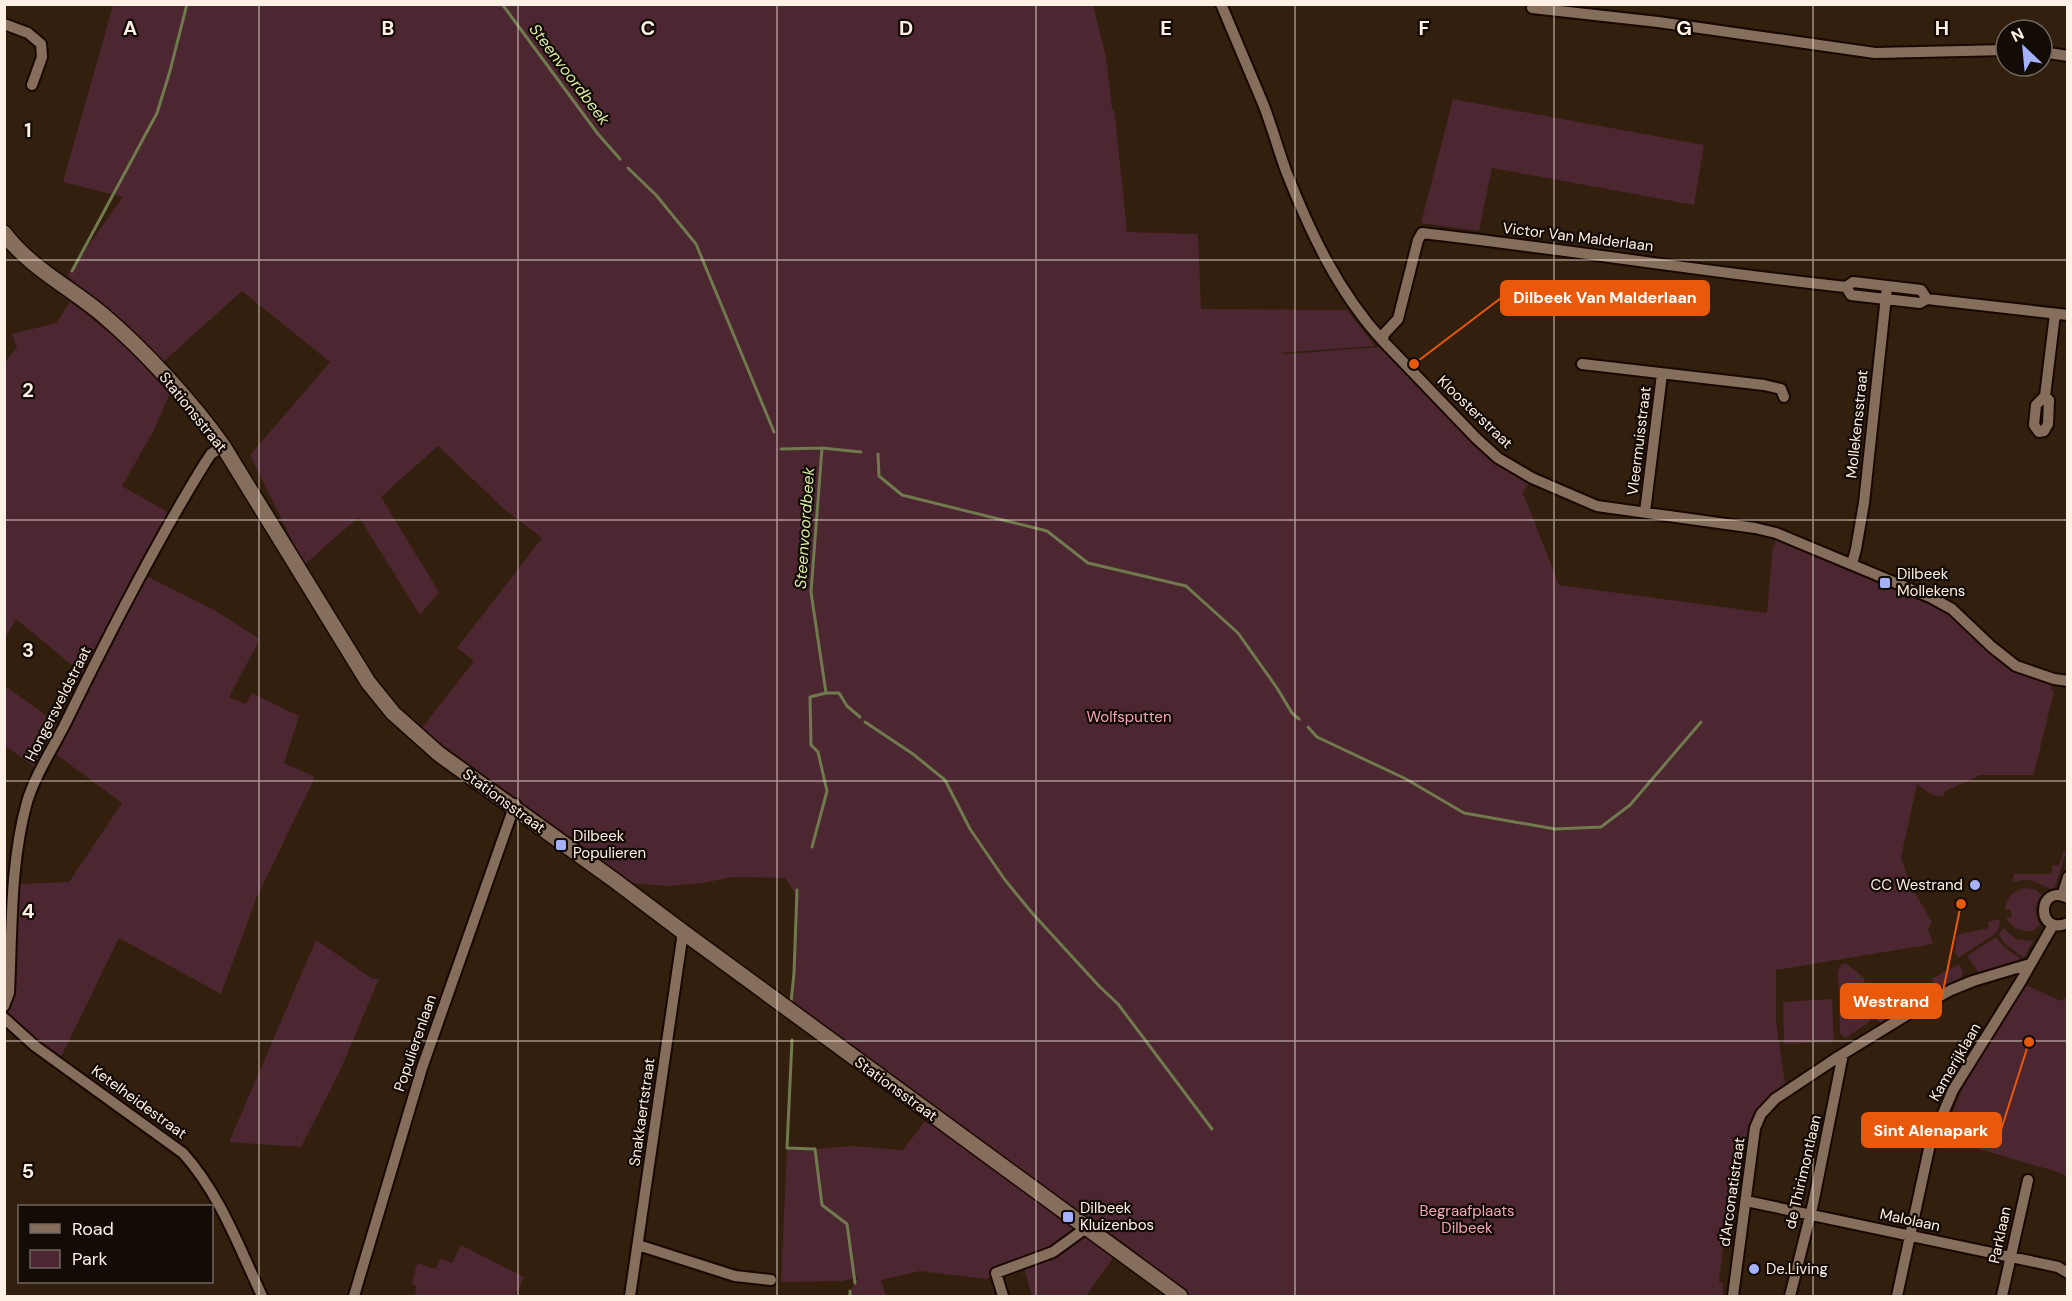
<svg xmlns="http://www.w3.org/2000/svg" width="2072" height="1301" font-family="'DM Sans',sans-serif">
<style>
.green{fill:#4c2630}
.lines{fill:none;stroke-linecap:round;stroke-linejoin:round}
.stream{stroke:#707a4e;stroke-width:3}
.street-casing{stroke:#190800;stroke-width:14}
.secondary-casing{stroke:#190800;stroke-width:18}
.street{stroke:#856e5b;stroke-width:10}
.secondary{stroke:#856e5b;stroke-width:15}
.grid{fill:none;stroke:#fef0e5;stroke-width:1.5;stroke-opacity:0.55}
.poi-dot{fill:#a6b1fc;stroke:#130b05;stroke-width:2}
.labels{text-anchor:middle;stroke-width:4.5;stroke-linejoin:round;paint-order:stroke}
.street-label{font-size:15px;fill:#fef0e5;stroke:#130b05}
.poi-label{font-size:15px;fill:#fef0e5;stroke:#130b05;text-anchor:start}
.park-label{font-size:15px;fill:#f4a6b8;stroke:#130b05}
.water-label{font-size:16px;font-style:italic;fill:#d9eba3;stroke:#130b05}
.grid-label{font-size:20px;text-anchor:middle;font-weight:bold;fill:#fef0e5;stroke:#130b05;stroke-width:4.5;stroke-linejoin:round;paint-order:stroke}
.leader{fill:none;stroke:#e8590c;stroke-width:2}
.callout-dot{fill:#e8590c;stroke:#130b05;stroke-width:2}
.callout{fill:#e8590c;stroke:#e8590c;stroke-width:2}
.callout-label{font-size:16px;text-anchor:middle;font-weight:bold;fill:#fff}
</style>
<rect width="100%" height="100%" fill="#321f0e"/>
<!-- green -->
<path class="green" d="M113,5H1093L1106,57L1112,109L1114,110L1116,125L1127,232L1198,234L1201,309L1347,310L1375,346L1278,353L1287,354L1380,347L1494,463L1529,484L1522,494L1525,498L1559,585L1767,613L1773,545L1775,546L1776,533L1932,598L2016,666L2054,679L2051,690L2054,692L2034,773L2032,775H1980L1944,792L1945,796C1933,798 1926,791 1917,784L1901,858L1912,888L1932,922L1928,929L1933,944L1776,970V1021L1785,1084C1760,1101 1755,1111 1748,1139L1735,1140L1719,1282L1723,1283L1722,1296H1190L1175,1284L1176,1283L1112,1234L1109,1237L985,1142L983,1143L792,1003L797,896L785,878L733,877L702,883L668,886L627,883L618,877L620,874L421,729L474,661L457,648L542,538L505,510L438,446L381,497L439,592L420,615L359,517L304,565L250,455L330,362L242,291L162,363L127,326L84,292L67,275L123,197L63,182Z
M1453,99L1704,145L1694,205L1492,168L1479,231L1421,223Z
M70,302C107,329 140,358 170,393L153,432L122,486L171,514L139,572L216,611L260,639L229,697L246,704L252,693L299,716L284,763L315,777L256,899L221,994L119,938L61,1057L38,1044L6,1014L12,993L17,884L69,882L122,803L54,753L90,680L16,619L5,638V362L17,347L12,334L56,323Z
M5,686L62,727L39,770L5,746Z
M2064,851L2066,852L2055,887L2051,889C2037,883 2028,876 2012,883L2014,874H2052V866L2059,865Z
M2024,888L2036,890L2042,895C2034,904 2034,915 2040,925L2032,931C2020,932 2012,928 2006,918L2012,917L2010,909L2005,910C2006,898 2012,892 2024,888Z
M2000,919L1999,928L1995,934L1958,958L1957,955H1955L1956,938L1959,934L1989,928L1988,922Z
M2003,928L2016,939L2033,941L2024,958L2005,944L1999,935Z
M1996,937L2004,947L2021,959L1978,972L1967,956Z
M316,940L373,979H379L339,1073L301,1147L229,1142Z
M1842,964H1847L1864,978L1870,1021L1845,1038L1840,1033L1838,971Z
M1959,964L1963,972L1962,977L1938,988L1931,979Z
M2026,985L2061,1001L2067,996V1177L2061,1173L1941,1138L1965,1083Z
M1903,998H1912L1913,1002L1880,1023L1876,1019L1877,1015L1880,1014L1886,1006Z
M1832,999L1834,1042L1784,1044L1783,1002Z
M925,1121L958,1142L1115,1255L1086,1296H1032L1023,1264L997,1276L985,1279L920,1271L881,1280L886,1296H850L849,1292L859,1277L843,1281L781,1282L787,1148L815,1149L852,1146L903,1150Z
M461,1245L524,1277L515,1296H414L417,1287L412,1284L417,1263L435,1269L441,1258L452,1263Z"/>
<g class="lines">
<!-- stream -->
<path class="stream" d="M502,4L598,134L620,159
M628,168L656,195L696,244L774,432
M72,271L157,113L170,71L187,4
M822,448L861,452
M781,449L822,448L811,592L826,693L810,697L811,745L818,752L827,791L812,847
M878,454L879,476L902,495L1047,531L1088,563L1186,586L1238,633L1277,688L1292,713L1299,719
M826,693H839L847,706L860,717
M865,722L913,754L945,780L970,829L1005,880L1033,914L1099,986L1118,1004L1212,1129
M1308,727L1317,737L1406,779L1464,813L1555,829L1601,827L1630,805L1701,722
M791,1002L794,973L797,890
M792,1040L787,1148L815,1149L822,1205L847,1224L855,1283
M850,1291V1296"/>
<!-- street casing -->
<g class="street-casing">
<path id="street" d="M1221,4C1235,38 1250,72 1264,106C1272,127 1278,149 1286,171C1310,232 1338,292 1383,341L1476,438L1498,458L1532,478L1597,506L1755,528L1776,533L1932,598L1952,609L1992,647L2016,666L2054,679L2068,681
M1532,8L1658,22L1875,53L2006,50
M4,24L28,33L41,44L42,57L32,85
M2042,52L2068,56
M1846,287L1851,295L1920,303L1927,299
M1383,341L1384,334L1398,319L1418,240L1422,233C1564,249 1704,272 1846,287L1853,282L1921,290L1927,299L2068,315
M1582,364L1764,385L1781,389L1784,397
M2045,396L2049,400L2048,424L2044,431L2039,432L2034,425L2036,405L2045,396L2055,314
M1645,512L1662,374
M1852,564L1856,549L1864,503L1887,287
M2062,896L2068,877
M2068,898C2037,882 2035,937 2068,923
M4,1006L9,993C12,930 10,863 27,802C36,772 56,744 69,716C111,630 155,544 205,463L211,454L223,446
M4,1018L35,1046L183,1153C220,1194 239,1247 262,1296
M1746,1201L2058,1267L2068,1273
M638,1245L735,1276L771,1280
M354,1296L422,1068L515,804
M630,1296L683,932
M1003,1296L996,1273L1053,1252L1086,1228
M1733,1296L1755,1128L1761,1114L1775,1099L1838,1057L1910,1013L1951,990L1973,981L2030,964
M1790,1296L1813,1204L1843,1054
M1897,1296L1930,1144L1953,1090L2021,981L2053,925
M2002,1296L2028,1180"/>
</g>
<!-- secondary casing -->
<g class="secondary-casing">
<path id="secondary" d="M4,233C30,268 70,287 103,315C144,350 192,402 223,446L368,682L393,713L439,754L614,880L683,932L1180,1296"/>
</g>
<!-- street -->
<use href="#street" class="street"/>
<!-- secondary -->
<use href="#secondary" class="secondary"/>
</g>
<!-- grid -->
<path class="grid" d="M259,4V1296M518,4V1296M777,4V1296M1036,4V1296M1295,4V1296M1554,4V1296M1813,4V1296M4,260H2068M4,520H2068M4,781H2068M4,1041H2068"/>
<!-- markers -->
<g class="poi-dot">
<rect x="1879" y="577" width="12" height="12" rx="3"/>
<rect x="555" y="839" width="12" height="12" rx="3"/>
<circle cx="1975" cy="885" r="6"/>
<rect x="1062" y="1211" width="12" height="12" rx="3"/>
<circle cx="1754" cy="1269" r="6"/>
</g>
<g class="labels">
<!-- street labels -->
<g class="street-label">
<text transform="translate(1578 237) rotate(7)" y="5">Victor Van Malderlaan</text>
<text transform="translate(193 412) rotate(51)" y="5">Stationsstraat</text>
<text transform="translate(1475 412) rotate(44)" y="5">Kloosterstraat</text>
<text transform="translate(1857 424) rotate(-84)" y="5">Mollekensstraat</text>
<text transform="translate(1639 441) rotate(-83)" y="5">Vleermuisstraat</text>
<text transform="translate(58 704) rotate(-63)" y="5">Hongersveldstraat</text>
<text transform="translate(504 801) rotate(36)" y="5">Stationsstraat</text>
<text transform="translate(415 1043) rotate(-71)" y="5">Populierenlaan</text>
<text transform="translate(1955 1062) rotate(-60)" y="5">Kamerijklaan</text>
<text transform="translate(896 1089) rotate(36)" y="5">Stationsstraat</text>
<text transform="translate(139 1102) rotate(36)" y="5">Ketelheidestraat</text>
<text transform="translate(642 1112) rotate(-82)" y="5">Snakkaertstraat</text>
<text transform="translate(1803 1172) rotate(-77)" y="5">de Thirimontlaan</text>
<text transform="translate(1732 1192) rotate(-82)" y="5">d'Arconatistraat</text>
<text transform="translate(1910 1220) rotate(12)" y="5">Malolaan</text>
<text transform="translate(2000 1235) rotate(-78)" y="5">Parklaan</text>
</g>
<!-- poi labels -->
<g class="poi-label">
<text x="1897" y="579">Dilbeek<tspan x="1897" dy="17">Mollekens</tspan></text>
<text x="573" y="841">Dilbeek<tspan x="573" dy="17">Populieren</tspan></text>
<text x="1963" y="890" text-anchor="end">CC Westrand</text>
<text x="1080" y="1213">Dilbeek<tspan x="1080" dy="17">Kluizenbos</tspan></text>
<text x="1766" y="1274">De.Living</text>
</g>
<!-- park labels -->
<g class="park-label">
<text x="1129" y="722">Wolfsputten</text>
<text x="1467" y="1216">Begraafplaats<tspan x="1467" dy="17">Dilbeek</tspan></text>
</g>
<!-- water labels -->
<g class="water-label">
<text transform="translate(570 74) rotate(53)" y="6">Steenvoordbeek</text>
<text transform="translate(804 528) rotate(-86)" y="6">Steenvoordbeek</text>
</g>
</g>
<g class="grid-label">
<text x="130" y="35">A</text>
<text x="388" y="35">B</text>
<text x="648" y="35">C</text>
<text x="906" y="35">D</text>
<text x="1166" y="35">E</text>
<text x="1424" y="35">F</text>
<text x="1684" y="35">G</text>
<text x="1942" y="35">H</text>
<text x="28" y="137">1</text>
<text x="28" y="397">2</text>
<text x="28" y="657">3</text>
<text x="28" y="918">4</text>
<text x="28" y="1178">5</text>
</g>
<!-- callouts -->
<path class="leader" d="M1414 364L1501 298M1961 904L1941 1001M2029 1042L2001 1130"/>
<g class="callout-dot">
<circle cx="1414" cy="364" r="6"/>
<circle cx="1961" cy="904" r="6"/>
<circle cx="2029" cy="1042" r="6"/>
</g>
<g class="callout">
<rect x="1501" y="281" width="208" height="34" rx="6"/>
<rect x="1841" y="984" width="100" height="34" rx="6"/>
<rect x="1862" y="1113" width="139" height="34" rx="6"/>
</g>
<g class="callout-label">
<text x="1605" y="303">Dilbeek Van Malderlaan</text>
<text x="1891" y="1007">Westrand</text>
<text x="1931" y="1136">Sint Alenapark</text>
</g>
<!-- border -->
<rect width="2072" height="1301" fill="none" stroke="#fef0e5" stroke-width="12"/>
<!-- legend -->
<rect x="18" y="1205" width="195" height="78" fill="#130b05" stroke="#71675f" stroke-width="1.5"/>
<rect x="30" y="1224" width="30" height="9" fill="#856e5b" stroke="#71675f" stroke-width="1.5"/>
<text x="72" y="1235" font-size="18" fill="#fef0e5">Road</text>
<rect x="30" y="1250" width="30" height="18" fill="#4c2630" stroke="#71675f" stroke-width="1.5"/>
<text x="72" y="1265" font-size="18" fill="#fef0e5">Park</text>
<!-- north arrow -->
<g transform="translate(2024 48) rotate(334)"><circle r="28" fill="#130b05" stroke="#71675f" stroke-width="1.5"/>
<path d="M0-4.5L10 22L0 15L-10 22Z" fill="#a6b1fc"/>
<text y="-9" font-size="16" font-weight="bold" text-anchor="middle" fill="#fef0e5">N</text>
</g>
</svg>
